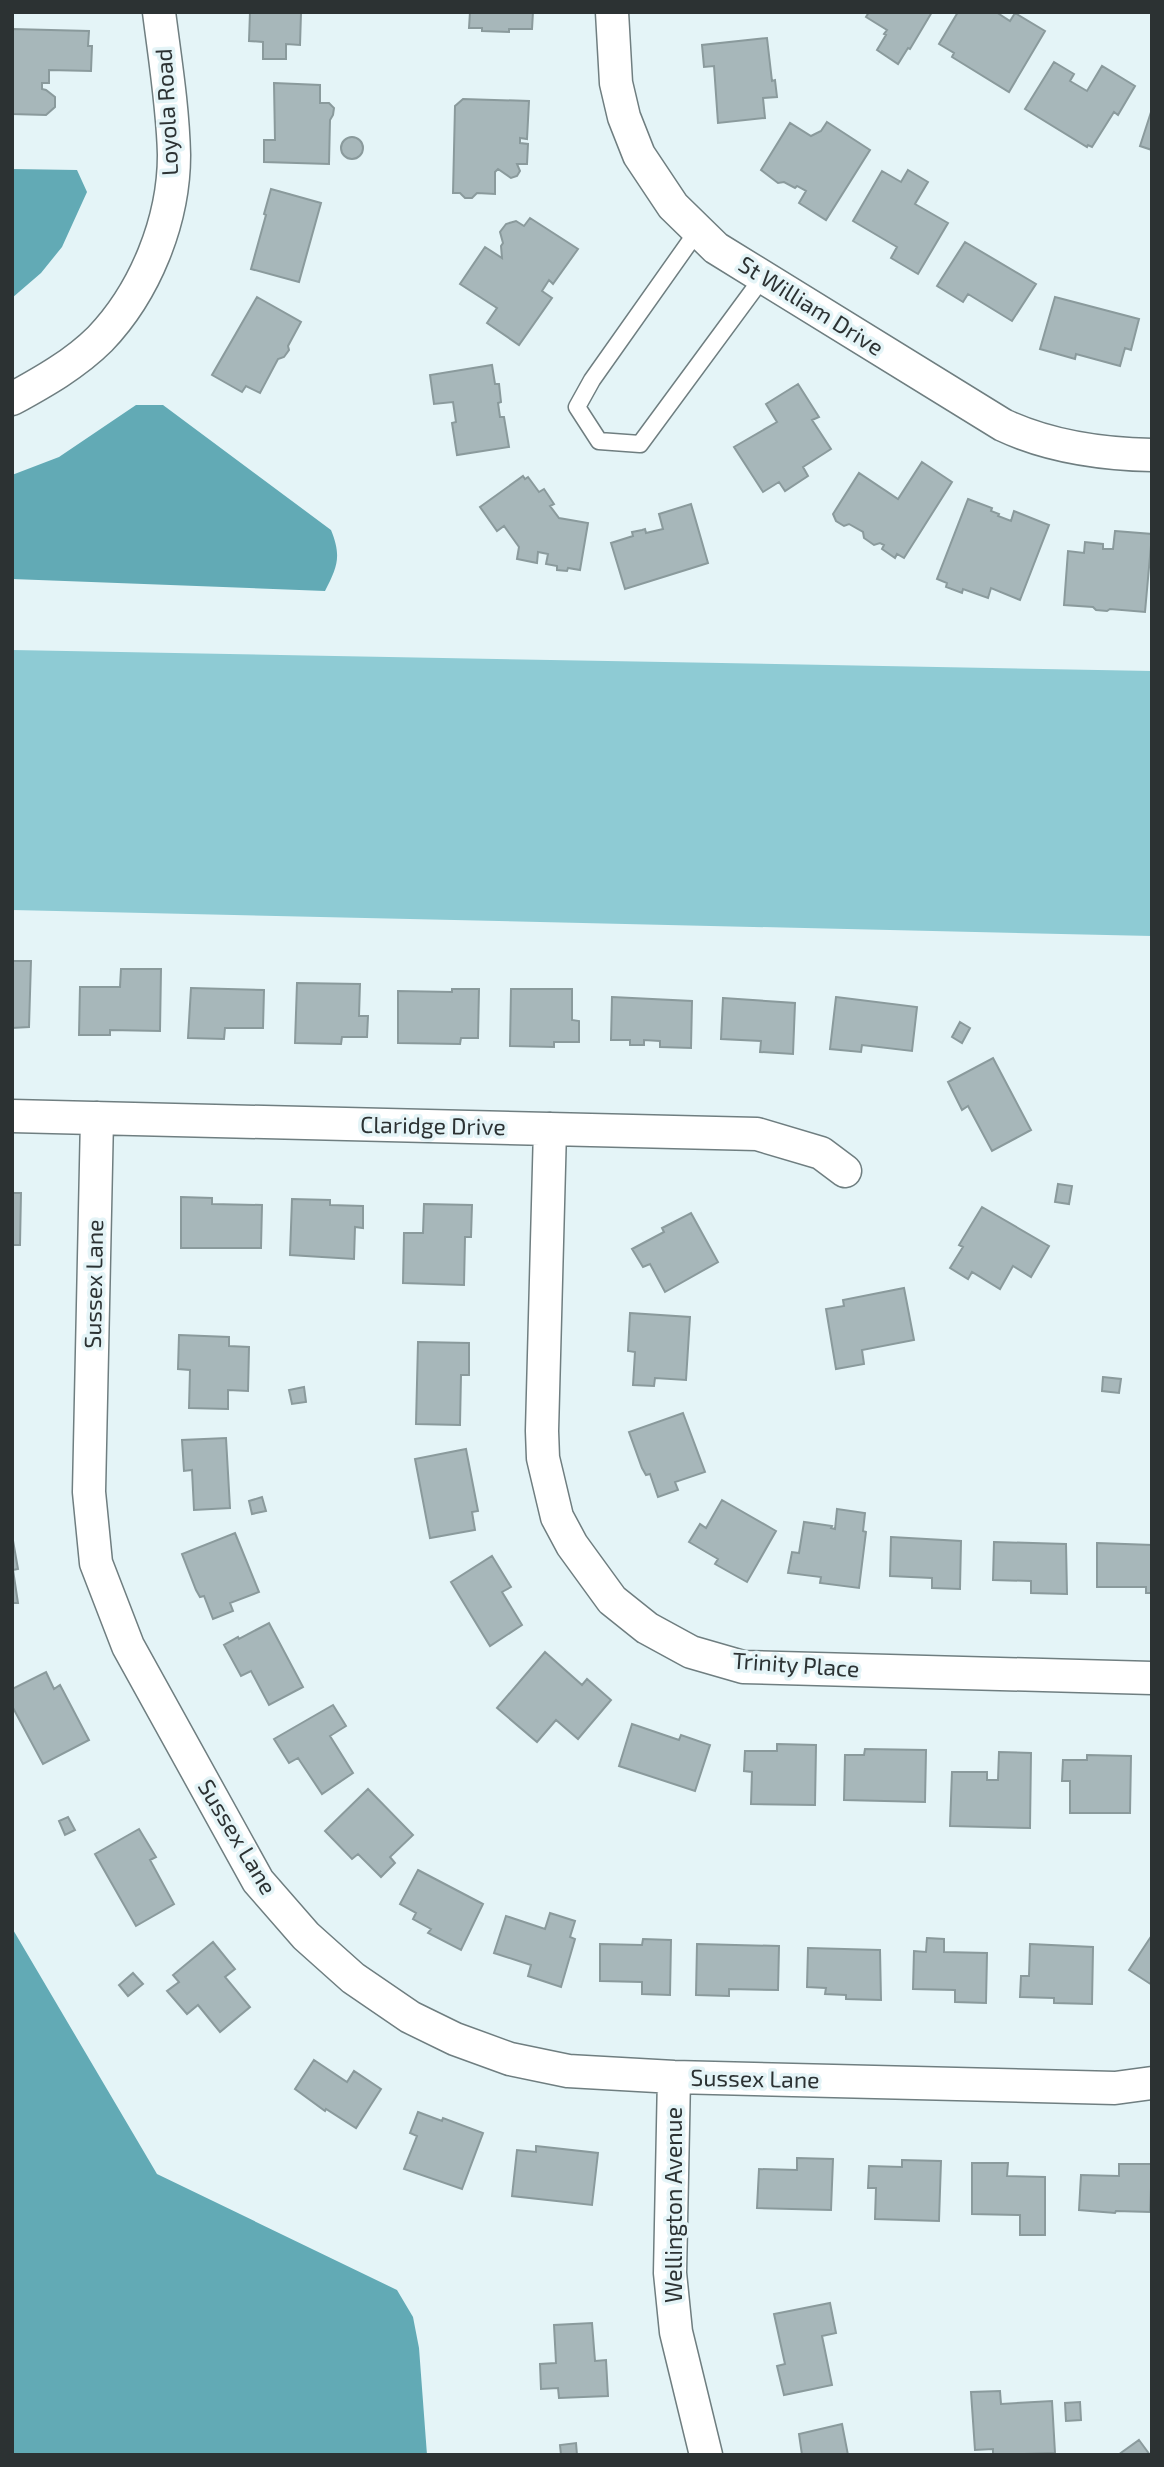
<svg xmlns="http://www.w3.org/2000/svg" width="1164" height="2467" font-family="'Exo 2',sans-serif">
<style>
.green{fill:#8ecbd4}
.water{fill:#62aab5}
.building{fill:#a7b7ba;stroke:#8a9a9c;stroke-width:2}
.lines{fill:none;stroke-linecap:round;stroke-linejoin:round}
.service-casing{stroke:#6f7e80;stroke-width:19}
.minor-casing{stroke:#6f7e80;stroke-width:35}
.service{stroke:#fff;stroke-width:16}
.minor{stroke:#fff;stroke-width:32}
.labels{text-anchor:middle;stroke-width:7;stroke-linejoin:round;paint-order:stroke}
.street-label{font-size:23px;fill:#2c3233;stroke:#e4f4f7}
</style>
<rect width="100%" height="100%" fill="#e4f4f7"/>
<!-- green -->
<path class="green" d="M12,650L1152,671V936L12,910Z"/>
<!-- water -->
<path class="water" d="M12,169L77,170L87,192L62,247L41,273L12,298Z
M136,405H163L331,530C342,557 337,567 325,591L12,579V475L59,457Z
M12,1928L157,2174L397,2290L413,2317L419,2348L427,2455H12Z"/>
<!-- building -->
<path class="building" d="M250,12H306L301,13L300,45L286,44V59H263V42L249,41Z
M470,12H533L532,29H509V32L482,31V28H469Z
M869,12H932L910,49L908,48L898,64L877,50L886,35L884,34L887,30L866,17Z
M958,12H996L1010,21L1015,13L1045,31L1009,92L952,57L954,53L939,44Z
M12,29L89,31L88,46H92L91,71L49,70V83H42V89L46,90L55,97V107L46,115L12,114Z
M767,38L772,81L775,80L777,97L763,98L765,118L718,123L714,66L704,67L702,45Z
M1054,62L1074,74L1070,81L1087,91L1102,66L1135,86L1118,115L1114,112L1092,147L1088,145L1087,147L1025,109Z
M274,83L320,85V103H329L334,108L333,115L330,120L329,164L264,162V140H275Z
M463,99L529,101L527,139L520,138V143L528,144L527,164H517L520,171L517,176L511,178L498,169L495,172V194L477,193L472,198H465L460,193H453L455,106Z
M1152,109V150L1140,146Z
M827,122L870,150L826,220L799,203L806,191L797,186L795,188L784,182L778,183L761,170L790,123L811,136L821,131Z
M341 148a11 11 0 1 1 22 0a11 11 0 1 1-22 0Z
M908,170L928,182L915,204L948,223L918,274L891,258L897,247L853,221L882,171L901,182Z
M271,189L321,203L299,282L251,269L266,215L264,214Z
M530,218L578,249L553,284L549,280L542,291L552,298L519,345L487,323L497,308L460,284L485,247L502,258L501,246L503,243L500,232L506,224L516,221L524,226Z
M965,242L1036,284L1012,321L968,294L963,302L937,286Z
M257,297L301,322L288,346L289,350L284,357L278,359L260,393L246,386L242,392L212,375Z
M1055,297L1139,319L1131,350L1125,348L1120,366L1076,354L1075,359L1040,349Z
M492,365L495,384H499L501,402L498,403L500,417H504L509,447L457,455L452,423L456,422L453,402L434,404L430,375Z
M798,384L819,417L812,420L831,449L803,467L808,476L785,491L779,482L763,492L734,447L777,422L766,404Z
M922,462L952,482L904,558L897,554L895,558L882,549L884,545L880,543L874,545L864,538L863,532L849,524L844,526L836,521L833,514L859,473L898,499Z
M523,476L525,479L528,477L539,492L544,489L554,504L550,506L559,518L588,523L580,570L568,568L567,571L557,570V566L546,564L548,554L538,552L537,563L517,559L519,547L504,526L497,531L480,507Z
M968,499L992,508L991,511L999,514L998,516L1011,521L1014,511L1049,525L1020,600L991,588L988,598L963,589L962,593L946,587L947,583L937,579Z
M691,504L708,563L625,589L611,543L633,536L632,532L642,530L645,529L646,533L663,529L659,514Z
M1115,531L1152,534L1145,612L1110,609L1107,611L1096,610L1093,607L1064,605L1068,551L1084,553L1085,542L1103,544V549H1113Z
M12,961H31L29,1027L12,1028Z
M121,969H161L160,1031L110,1030V1035H79L80,987H120Z
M297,983L360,984L359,1016H368L367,1037H342L341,1044L295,1043Z
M191,988L264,990L263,1028H225L224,1039L188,1038Z
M452,989H479L478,1038H461L460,1044L398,1043V991L452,992Z
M511,989H572V1020L579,1021V1042H554V1047L510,1046Z
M612,997L692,1001L691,1048L660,1047V1041L644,1040V1045H630V1040H611Z
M836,997L917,1007L912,1051L862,1045L861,1052L830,1049Z
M723,998L795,1003L793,1054L760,1052L761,1041L721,1039Z
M960,1022L970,1028L962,1043L952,1037Z
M993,1058L1031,1130L992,1151L968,1106L962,1110L948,1082Z
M1058,1184L1072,1186L1069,1204L1055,1202Z
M12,1193H21L20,1245H12Z
M181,1197L212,1198V1204L262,1205L261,1248H181Z
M292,1199L330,1200V1205L363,1206V1228L355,1227L354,1259L290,1255Z
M424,1204L472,1205L471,1237H465L464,1285L403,1283L404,1233H423Z
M982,1207L1049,1246L1031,1277L1013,1266L1000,1289L972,1272L968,1279L950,1268L963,1247L959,1245Z
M691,1213L718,1262L665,1292L650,1264L643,1267L632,1249L664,1232L662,1228L670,1224Z
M904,1288L914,1340L862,1350L864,1364L836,1369L826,1309L844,1306L843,1300Z
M630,1313L690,1317L686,1380L655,1378L654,1386L633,1385L635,1352L628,1351Z
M179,1335L229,1337V1346L249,1347L248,1391L228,1390V1409L189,1408L190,1370L178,1369Z
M418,1342L469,1343V1375H461L460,1425L416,1424Z
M1103,1377L1121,1379L1119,1393L1102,1391Z
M304,1387L306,1402L292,1404L289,1390Z
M683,1413L705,1472L675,1482L678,1490L658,1497L650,1474L646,1475L642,1468L629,1432Z
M226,1438L230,1508L194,1510L192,1470L184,1471L182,1440Z
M466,1449L478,1511L472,1512L475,1530L430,1538L415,1459Z
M262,1497L266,1511L252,1514L249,1501Z
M722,1500L776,1531L747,1582L715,1564L718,1559L689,1542L700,1524L706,1528Z
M837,1509L865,1513L863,1531L866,1532L859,1588L820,1583L821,1577L788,1573L792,1552L799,1553L804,1522L832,1526L831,1528L835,1529Z
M235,1533L259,1592L230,1603L233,1611L213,1619L204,1596L200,1597L196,1590L182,1554Z
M12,1535L18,1569L13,1570L18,1603H12Z
M891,1537L961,1541L960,1589L932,1588V1578L890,1576Z
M994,1542L1066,1544L1067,1594L1031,1593V1581L993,1580Z
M1097,1543L1152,1545V1593H1146V1587H1097Z
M492,1556L511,1587L502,1592L522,1625L490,1646L451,1582Z
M269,1623L303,1687L269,1705L251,1671L241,1676L224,1645L238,1637L239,1639Z
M545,1652L582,1685L587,1679L611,1700L578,1739L556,1720L537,1742L497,1708Z
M46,1672L54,1689L60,1685L89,1740L43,1764L12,1706V1689Z
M333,1705L346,1726L330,1736L353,1773L322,1794L298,1758L289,1763L274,1739Z
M632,1724L679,1740L681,1735L710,1745L695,1791L619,1766Z
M777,1744L816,1745L815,1805L751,1804L752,1772L744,1771L745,1751H777Z
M865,1749L926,1750L925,1802L844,1800L845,1755H864Z
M999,1752L1031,1753L1030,1828L950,1826L952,1772H987V1780H998Z
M1087,1755L1131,1756L1130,1813H1070V1781H1062L1063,1760H1087Z
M368,1789L413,1835L390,1857L395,1863L381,1877L358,1854L352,1859L325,1831Z
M68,1817L75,1830L65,1835L59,1821Z
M139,1829L156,1857L150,1860L174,1904L136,1926L95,1854Z
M418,1870L483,1904L461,1950L428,1933L431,1929L413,1919L416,1913L400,1904Z
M550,1913L575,1921L570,1937L575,1939L561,1987L528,1976L531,1965L494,1953L506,1916L545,1929Z
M1152,1935V1985L1129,1970Z
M927,1938L944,1939V1952L987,1953L986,2003L955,2002V1990L913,1989L914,1951L926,1952Z
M643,1939L671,1940L670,1995L642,1994V1982L600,1981V1944L642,1945Z
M213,1942L235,1969L225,1977L250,2007L220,2032L198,2005L187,2014L167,1991L179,1982L173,1975Z
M697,1944L779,1946L778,1990L729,1989V1996L696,1995Z
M1030,1944L1093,1947L1092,2004L1054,2003V1998L1020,1997L1021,1976H1029Z
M808,1948L880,1950L881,2000L846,1999V1995L825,1994L826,1988L807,1987Z
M133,1973L143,1984L128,1996L119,1985Z
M314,2060L347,2082L354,2071L381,2089L356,2128L326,2109L325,2111L295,2089Z
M418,2112L442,2121L443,2118L483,2133L462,2189L404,2169L417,2136L410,2133Z
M536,2146L598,2153L592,2205L512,2196L517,2150L536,2152Z
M797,2158L833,2159L831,2210L757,2208L759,2169L797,2170Z
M902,2160L941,2161L939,2221L875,2219L876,2188H868L869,2166L902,2167Z
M972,2163H1008L1007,2176L1045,2177V2235H1020V2215L972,2214Z
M1119,2164H1152L1150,2212L1116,2211L1115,2213L1079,2210L1081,2175L1119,2176Z
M830,2303L836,2333L822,2336L832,2385L784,2395L777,2366L785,2364L774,2314Z
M592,2323L595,2361L606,2360L608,2396L559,2398L558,2388L541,2389L540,2364L556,2363L554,2325Z
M1000,2391L1001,2404L1052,2401L1055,2453L993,2455V2449L975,2450L971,2392Z
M1080,2402L1081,2420L1066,2421L1065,2403Z
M842,2424L848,2455H802L799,2434Z
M1139,2440L1150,2455H1118Z
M576,2443L577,2455H561L560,2445Z"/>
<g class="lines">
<!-- service casing -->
<g class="service-casing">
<path id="service" d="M698,230L592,380L577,407L599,441L640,444L763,277"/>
</g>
<!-- minor casing -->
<g class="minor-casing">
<path id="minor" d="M612,12L616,83L624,117L639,155L673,206L716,248L1003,425C1050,447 1100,454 1152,455
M12,399C43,382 75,364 100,339C145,292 174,221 174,155C173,108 165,59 159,12
M12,1116L757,1134L821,1153L845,1171
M97,1118L89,1492L96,1563L128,1646L258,1881L306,1936L353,1978L410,2017L455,2039L510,2059L568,2071L674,2077L1115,2088L1152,2083
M550,1129L542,1431L543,1458L557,1517L572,1545L612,1600L647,1628L691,1652L743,1667L1152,1678
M674,2077L670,2273L676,2332L706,2455"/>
</g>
<!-- service -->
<use href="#service" class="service"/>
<!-- minor -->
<use href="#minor" class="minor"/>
</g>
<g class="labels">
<!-- street labels -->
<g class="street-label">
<text transform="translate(167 112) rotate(-93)" y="8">Loyola Road</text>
<text transform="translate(811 306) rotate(32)" y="8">St William Drive</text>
<text transform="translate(433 1126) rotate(1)" y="8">Claridge Drive</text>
<text transform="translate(94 1284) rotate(-89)" y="8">Sussex Lane</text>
<text transform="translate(796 1665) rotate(4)" y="8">Trinity Place</text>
<text transform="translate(237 1837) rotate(59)" y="8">Sussex Lane</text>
<text transform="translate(755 2079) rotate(1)" y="8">Sussex Lane</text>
<text transform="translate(674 2205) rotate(-90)" y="8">Wellington Avenue</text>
</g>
</g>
<!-- border -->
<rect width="1164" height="2467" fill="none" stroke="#2c3233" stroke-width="28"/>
</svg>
